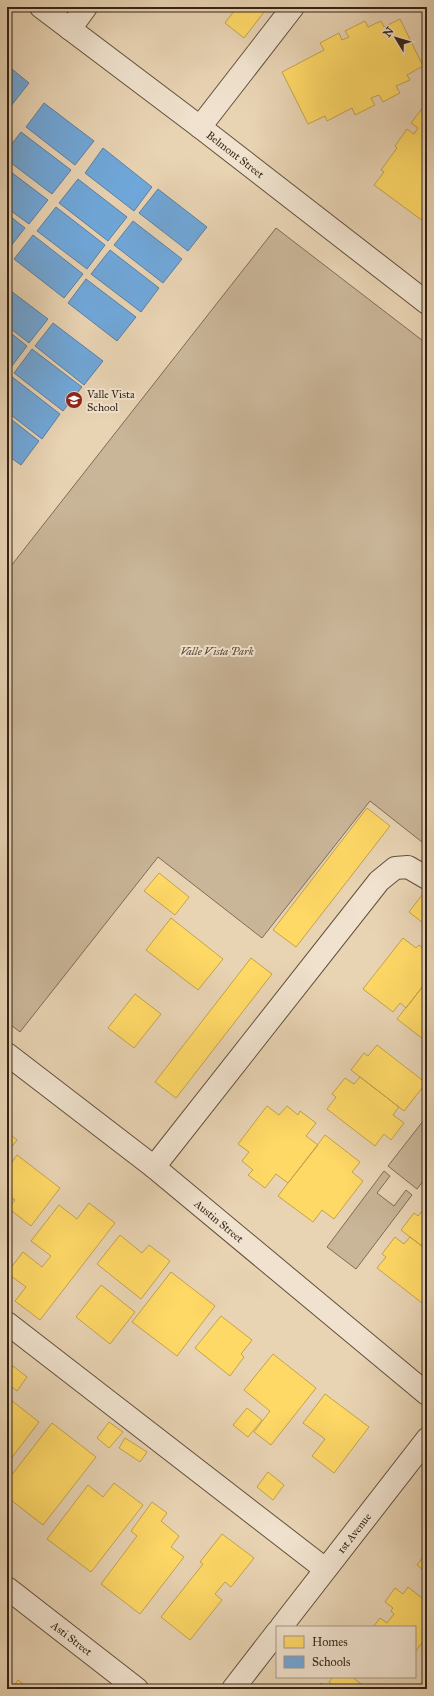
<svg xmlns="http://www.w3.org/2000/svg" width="434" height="1696" font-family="'IM FELL Great Primer',serif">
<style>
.green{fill:#c9b598;stroke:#7e6c56}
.homes{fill:#ffd966;stroke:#c2a34e}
.schools{fill:#6fa8dc;stroke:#5d80a0}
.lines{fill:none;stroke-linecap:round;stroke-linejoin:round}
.minor-casing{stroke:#61503c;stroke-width:24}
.minor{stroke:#f0e2ce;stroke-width:22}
.labels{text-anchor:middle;stroke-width:4;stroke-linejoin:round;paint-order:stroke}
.street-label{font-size:11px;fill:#342415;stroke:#f0e2ce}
.poi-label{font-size:11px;fill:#342415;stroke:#f0e2ce;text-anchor:start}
.park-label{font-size:11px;font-style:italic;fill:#594836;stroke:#f0e2ce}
</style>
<rect width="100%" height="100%" fill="#e8d3b3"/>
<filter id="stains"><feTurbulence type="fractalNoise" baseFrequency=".005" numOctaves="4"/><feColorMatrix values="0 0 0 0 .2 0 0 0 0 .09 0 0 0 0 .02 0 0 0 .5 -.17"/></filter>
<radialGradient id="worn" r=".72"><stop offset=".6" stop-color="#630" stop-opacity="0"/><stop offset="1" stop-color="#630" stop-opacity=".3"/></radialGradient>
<!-- green -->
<path class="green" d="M276,228L427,344V846L370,801L262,938L158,857L20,1032L7,1022V571Z
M427,1116V1176L417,1189L388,1166Z
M384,1171L390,1176L377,1193L394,1206L406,1190L412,1195L356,1269L327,1247Z"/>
<!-- homes -->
<path class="homes" d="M237,7H268L244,38L225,23Z
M400,19L423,66L407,75L410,80L396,86L400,93L383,102L379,95L371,98L375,105L355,115L352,108L327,121L325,116L308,124L282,72L324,50L320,43L339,33L342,40L349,37L345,31L365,21L368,27L381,21L384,27Z
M424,106L427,108V224L374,185L384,172L381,170L397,148L395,146L407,129L414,134L418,128L411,123Z
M367,808L390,826L296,947L273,930Z
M159,873L189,897L175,915L144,891Z
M426,890H427V926L409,912Z
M171,918L223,959L198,990L146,950Z
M403,938L416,948L419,945L427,951V981L406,1008L400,1003L393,1012L363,989Z
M251,958L272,974L176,1098L155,1082Z
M427,981V1042L397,1019Z
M135,994L161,1014L134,1048L108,1028Z
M377,1045L426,1083L404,1111L351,1070L364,1053L368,1056Z
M360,1077L399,1107L393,1115L404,1123L391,1140L384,1134L375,1146L327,1109L336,1097L332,1094L345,1078L354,1084Z
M267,1106L279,1115L287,1106L298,1115L300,1111L316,1123L306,1136L318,1145L288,1183L276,1174L265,1188L248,1175L253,1170L242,1161L249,1152L238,1144Z
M7,1132L17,1140L7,1153Z
M325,1135L360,1162L352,1172L363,1181L334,1219L322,1210L313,1222L278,1196Z
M17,1155L60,1188L31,1226L8,1208L15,1200L7,1195V1169Z
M89,1203L115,1223L40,1320L15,1301L26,1287L7,1273L23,1252L42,1267L51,1256L31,1241L59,1205L77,1219Z
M427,1205V1250L401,1230L414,1213L418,1216Z
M120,1235L142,1253L149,1245L170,1261L141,1299L97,1264Z
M395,1237L404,1244L410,1237L427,1250L426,1306L377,1268L386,1257L382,1254Z
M171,1272L215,1306L177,1356L132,1322Z
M101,1285L135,1312L110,1344L76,1317Z
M221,1316L252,1340L241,1354L244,1357L230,1376L195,1348Z
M273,1354L316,1388L271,1445L254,1432L270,1411L244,1390Z
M13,1366L27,1377L17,1391L7,1383V1374Z
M325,1394L369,1427L334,1473L312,1456L325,1439L303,1423Z
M7,1397L39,1422L7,1464Z
M247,1408L262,1420L248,1437L233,1425Z
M109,1422L123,1432L109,1448L97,1438Z
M52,1423L96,1457L43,1525L7,1497V1481Z
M125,1438L147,1452L140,1462L119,1448Z
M268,1472L284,1485L273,1500L257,1487Z
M114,1483L143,1505L91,1572L47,1539L88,1485L103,1497Z
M152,1502L167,1513L161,1521L179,1536L171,1547L184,1557L140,1614L101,1584L137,1536L131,1531Z
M222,1534L254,1558L231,1587L225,1582L215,1594L222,1600L190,1640L161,1617L203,1564L200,1562Z
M427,1552V1573L417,1565Z
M408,1587L427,1602V1640L425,1639L415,1652V1627H373L380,1618L387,1623L394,1614L391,1611L393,1608L385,1602L395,1588L403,1594Z
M333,1677H352L368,1689H333L335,1687L329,1682Z
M18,1680L29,1689H12Z
M321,1683L330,1689H316Z"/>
<!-- schools -->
<path class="schools" d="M7,65L29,83L7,111Z
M44,103L94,141L75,165L26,127Z
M21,132L71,170L52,194L7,160V150Z
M103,148L152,187L134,211L85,173Z
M7,169L48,200L29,224L7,208Z
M78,179L127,217L108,241L59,203Z
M158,189L207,227L188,251L139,213Z
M56,207L105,245L87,269L37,231Z
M7,214L25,228L7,251Z
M133,221L182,259L163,283L114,245Z
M33,235L83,274L64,298L14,259Z
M110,250L159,288L141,312L91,274Z
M86,279L136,317L117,341L68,303Z
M7,288L48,319L29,343L7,326Z
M53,323L103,361L84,385L35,346Z
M7,330L27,346L9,370L7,369Z
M32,349L82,387L63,411L14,373Z
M11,376L60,414L42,439L7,412V381Z
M7,416L39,441L21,465L7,455Z"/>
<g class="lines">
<!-- minor casing -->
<g class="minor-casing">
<g id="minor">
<path id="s1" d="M41,7L200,127L427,303"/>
<path d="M70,29L86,7"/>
<path d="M200,127L293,7"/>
<path id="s2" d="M7,1054L154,1167L427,1394"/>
<path d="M154,1167L379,881L395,868L408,867L427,878"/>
<path d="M7,1323L325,1569"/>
<path id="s3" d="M7,1588L137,1689"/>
<path id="s4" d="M281,1627L427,1439"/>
<path d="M233,1689L277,1632"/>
</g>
</g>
<!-- minor -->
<use href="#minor" class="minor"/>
</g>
<!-- icons -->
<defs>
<g id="school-disc" transform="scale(0.9)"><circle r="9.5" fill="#8f2418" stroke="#f0e2ce"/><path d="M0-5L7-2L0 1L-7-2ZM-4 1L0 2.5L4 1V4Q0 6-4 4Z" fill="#fff"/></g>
</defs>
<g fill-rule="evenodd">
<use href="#school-disc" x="74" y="400"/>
</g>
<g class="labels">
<!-- street labels -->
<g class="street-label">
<text dy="4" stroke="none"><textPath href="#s1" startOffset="244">Belmont Street</textPath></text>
<text dy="4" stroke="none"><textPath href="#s2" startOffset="270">Austin Street</textPath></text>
<text dy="4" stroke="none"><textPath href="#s4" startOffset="119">1st Avenue</textPath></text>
<text dy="4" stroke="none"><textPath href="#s3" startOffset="82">Asti Street</textPath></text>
</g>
<!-- poi labels -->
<g class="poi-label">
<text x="87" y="398">Valle Vista<tspan x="87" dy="13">School</tspan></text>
</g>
<!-- park labels -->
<g class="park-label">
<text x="217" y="655">Valle Vista Park</text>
</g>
</g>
<!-- margin -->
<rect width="434" height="1696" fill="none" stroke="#e8d3b3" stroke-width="24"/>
<rect x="8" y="8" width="418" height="1680" fill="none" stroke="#342415" stroke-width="2"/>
<rect x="12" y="12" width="410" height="1672" fill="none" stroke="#342415"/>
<!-- legend -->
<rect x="276" y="1626" width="140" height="52" fill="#f0e2ce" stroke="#a59684"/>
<rect x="284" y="1636" width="20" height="12" fill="#ffd966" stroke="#a59684"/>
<text x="312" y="1646" font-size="12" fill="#342415">Homes</text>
<rect x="284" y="1656" width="20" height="12" fill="#6fa8dc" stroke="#a59684"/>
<text x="312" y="1666" font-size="12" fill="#342415">Schools</text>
<!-- north arrow -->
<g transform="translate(396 38) rotate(308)" stroke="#f0e2ce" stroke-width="3" paint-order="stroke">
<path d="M0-3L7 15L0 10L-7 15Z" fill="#342415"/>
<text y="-6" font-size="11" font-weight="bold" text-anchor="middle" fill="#342415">N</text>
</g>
<rect width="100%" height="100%" filter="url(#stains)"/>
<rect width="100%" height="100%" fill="url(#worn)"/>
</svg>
